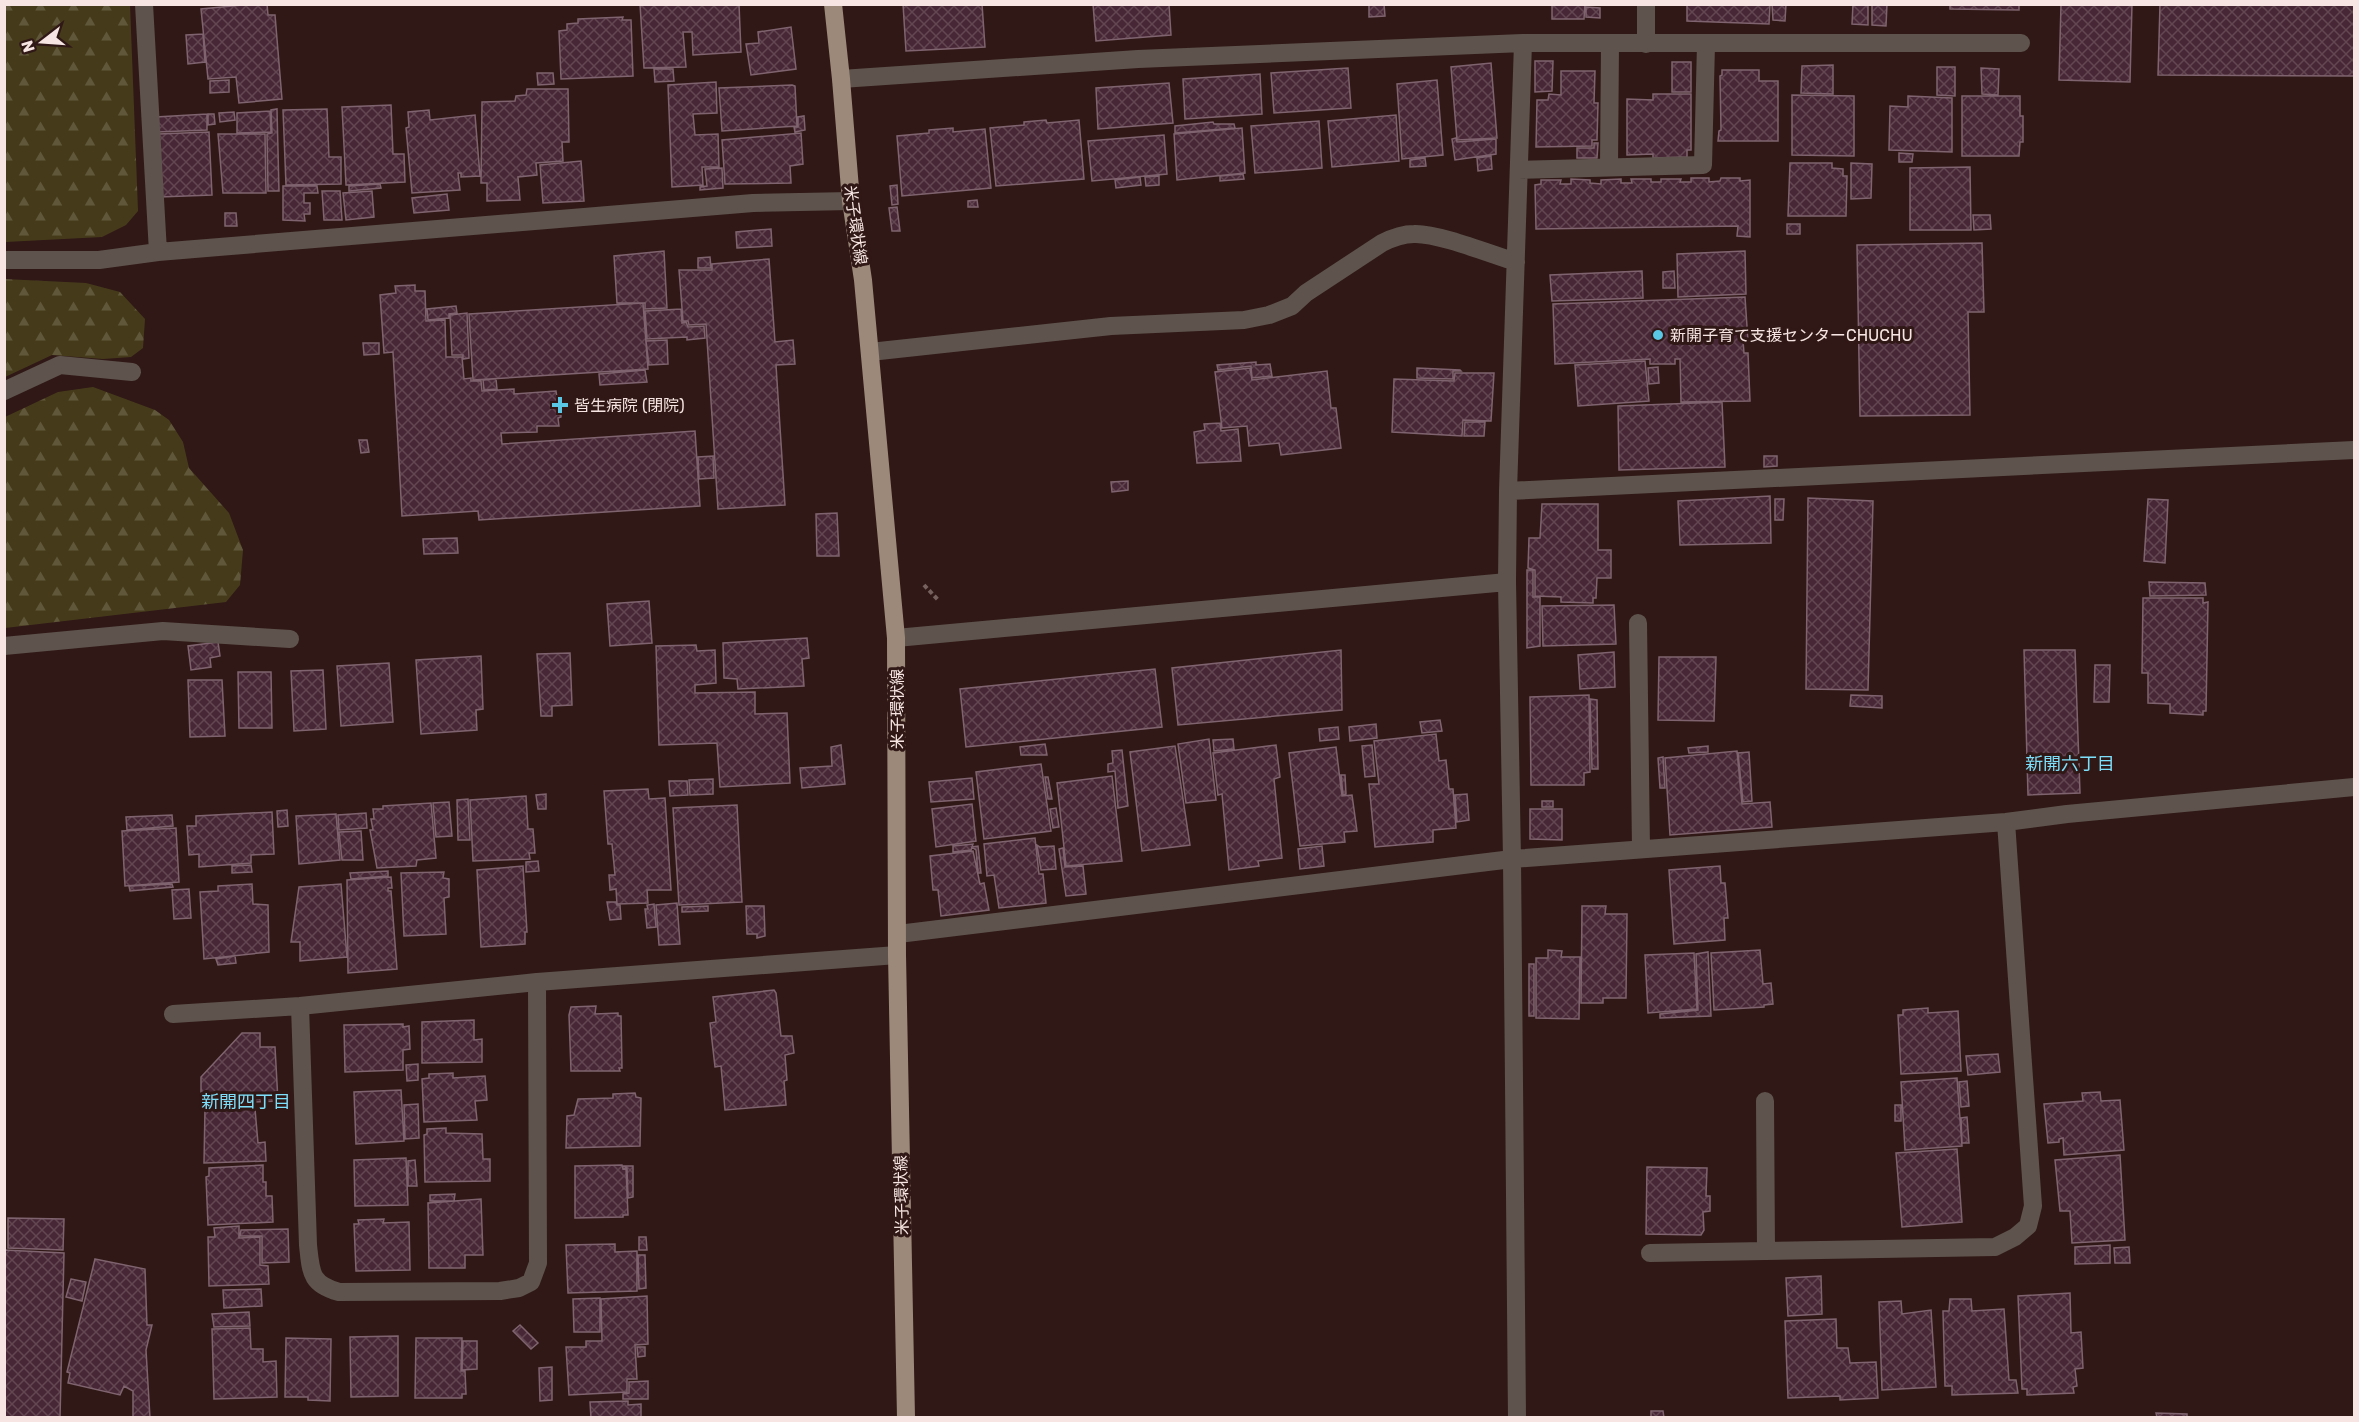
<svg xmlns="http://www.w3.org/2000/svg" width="2359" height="1422" font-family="Rubik,'Noto Sans JP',sans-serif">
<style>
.forest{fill:url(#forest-firs)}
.building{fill:url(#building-cross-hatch);stroke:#7f646f;stroke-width:1.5}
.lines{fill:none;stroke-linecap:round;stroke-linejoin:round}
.path{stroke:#76615f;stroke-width:4;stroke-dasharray:4.5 3;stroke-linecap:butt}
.minor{stroke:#5e544d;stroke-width:18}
.major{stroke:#9d897a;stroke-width:18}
.poi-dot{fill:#5ac8e5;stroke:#301816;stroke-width:2}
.labels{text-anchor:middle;stroke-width:6;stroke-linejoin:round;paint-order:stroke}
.street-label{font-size:16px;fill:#f6e5e2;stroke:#301816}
.poi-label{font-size:16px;fill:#f6e5e2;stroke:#301816;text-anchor:start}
.neighbourhood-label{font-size:18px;fill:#7ddffa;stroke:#301816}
</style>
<defs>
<pattern id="forest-firs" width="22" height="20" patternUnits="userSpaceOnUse" patternTransform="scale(1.5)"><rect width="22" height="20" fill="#453b1a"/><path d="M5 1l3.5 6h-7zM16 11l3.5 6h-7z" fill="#60573b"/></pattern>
<pattern id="building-cross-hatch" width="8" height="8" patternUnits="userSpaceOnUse" patternTransform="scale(1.5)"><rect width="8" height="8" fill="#472735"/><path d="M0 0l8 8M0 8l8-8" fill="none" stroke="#624652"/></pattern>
</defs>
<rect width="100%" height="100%" fill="#301816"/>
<!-- forest -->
<path class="forest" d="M5,4L130,5L138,211L126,225L102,237L5,242Z
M4,279L86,283L120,292L145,319L143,348L131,357L103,359L52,355L5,377Z
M93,387L155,410L169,420L183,442L189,468L229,513L243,550L240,585L226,602L5,628V417L58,392Z"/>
<!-- building -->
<path class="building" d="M253,4H267L268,15H275L282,99L239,103L236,77L208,79L201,9Z
M640,4H739L741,52L693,55L692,32H683L686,67L644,68Z
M903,4H982L985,47L906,51Z
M1093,4H1169L1171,35L1096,41Z
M1369,4H1384L1385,16L1369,17Z
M1552,4H1585L1584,19H1552Z
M1687,4H1770L1769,24L1687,21Z
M1772,4H1786L1785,21L1773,20Z
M1853,4H1868V25L1852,24Z
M1872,4H1887L1886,26L1872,25Z
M1950,4H2019V10L1950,9Z
M2061,4H2132L2130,82L2059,80Z
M2160,4H2354V76L2158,75Z
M1586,7L1600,8V18L1586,17Z
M623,17L622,20H631L633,76L561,79L559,31L567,30V24L578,23V19Z
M791,27L796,69L751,75L746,44L759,43L758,32Z
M203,34L205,62L188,64L186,35Z
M1535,61H1553L1552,91L1535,92Z
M1672,62H1691V92H1672Z
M1491,63L1497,138L1457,140L1451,67Z
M1833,65V94L1801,93L1802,66Z
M1937,67H1955V96L1937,95Z
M1348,68L1351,108L1274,113L1271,73Z
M1981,68L1999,69L1998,95L1982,94Z
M654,69H673L674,81L655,82Z
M1722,70H1759V81H1778V141H1718L1719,131L1721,130L1720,76L1722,75Z
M1561,71H1595L1594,103H1598L1597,140H1592V146L1536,147L1537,100H1548L1549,94L1561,95Z
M537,73H553L554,84L538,85Z
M1260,74L1262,114L1185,119L1183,79Z
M229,80V92L210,93V81Z
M1437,80L1443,155L1402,159L1397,84Z
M716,82L717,113L693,114L695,135L718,134L719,167H702L703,185L672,187L668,85Z
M1169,83L1173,123L1098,129L1096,88Z
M792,85L795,86L797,126L722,131L719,88Z
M527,89H568L569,142H562L563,161L536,163L537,175L518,177L520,200L487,201V183H481L482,102L515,101L516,96L526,95Z
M1653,94H1691V150H1687V157L1653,158V154L1627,155V99L1653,100Z
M1792,95L1854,96V156L1792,155Z
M1908,96L1952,98V152L1889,150L1890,106L1908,107Z
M1962,96H2020V116H2023V142H2020L2019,156H1962Z
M391,105L393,154H404L405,182L346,185L342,107Z
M277,109L279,191H268L267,134L272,133L271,110Z
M327,109L329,157H341V184L286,185L283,110Z
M429,110L430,120L475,115L480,176L461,177V173H458L460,190L412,193L406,128L409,127L408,112Z
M270,111L271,132L237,133V113Z
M234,112L235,120L220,122L219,113Z
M207,114V130L157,132L156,117Z
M208,114H214L215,124L208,125Z
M1396,115L1399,161L1332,167L1328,121Z
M804,116L805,130L795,132L794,127H798V117Z
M1046,120L1047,123L1079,120L1084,179L996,186L990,128L1024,125V122Z
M1319,121L1322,168L1255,173L1251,126Z
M1213,122L1214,124H1234L1235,128L1175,133V126Z
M953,128V132L985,129L991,188L902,196L897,136L929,133V130Z
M1242,128L1245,173L1177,180L1174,134Z
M209,132L212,195L160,197L159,134Z
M801,133L803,164L790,166L791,183L725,184L722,140Z
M218,134H265L266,193H223Z
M1164,135L1167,174L1092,181L1088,141Z
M1456,138L1457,142L1496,139V154L1455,160L1452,139Z
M1594,143H1598L1597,158H1577V148H1594Z
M1899,153L1913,154L1912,162H1899Z
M1491,156L1492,169L1478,171L1477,158Z
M1425,158L1426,166L1410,167V160Z
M581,161L584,201L543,203L540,165Z
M1790,163H1832V168L1843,169V176H1847L1846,216H1788Z
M1851,163L1872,164L1871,198L1851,199Z
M1970,167L1971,230H1910V168Z
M722,168L723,188L700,190V187L707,186L705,169Z
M1243,174L1244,179L1220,181V176Z
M1159,176V185L1146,186L1145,177Z
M1140,177L1141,185L1116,188L1115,180Z
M1691,178H1709V182L1720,181L1721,178H1740V181L1750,180V237L1737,236L1738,226L1536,229L1535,185L1541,184V180H1561L1560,184H1571V179L1590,180V183L1601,184V180L1621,179V183H1632L1631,179H1651V182H1661V179H1681L1680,182H1691Z
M380,184L381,188L349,191V186Z
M897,185L898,204L892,205L890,186Z
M283,186H317L318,193H304V203H310V214H304L305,221L283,220Z
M322,191H340L342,220H324Z
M372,191L374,217L346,220L343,193Z
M447,194L449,210L414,213L412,198Z
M977,200L978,207H968V201Z
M897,207L900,231H892L889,208Z
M225,213H236L237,226H225Z
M1973,215H1990L1991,229L1974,230Z
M1787,224H1800V234H1787Z
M771,229L772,246L737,248L736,232Z
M1982,243L1984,312H1968L1970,415L1860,416L1857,245Z
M664,251L667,308L645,309V303H617L614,256Z
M1745,251L1746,294L1678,297L1677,254Z
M710,257L711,268H698V258Z
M769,259L775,342L793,340L795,364L776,365L785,505L718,509L706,324L689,325L688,321H683L679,270H712V264Z
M1642,271L1643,298L1552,301L1550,275Z
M1674,271L1675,288H1663V272Z
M415,285V291H425L426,321L445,320L446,357H462L464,379L471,378V381H481L482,391L514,389V394L556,391L557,398H560L561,417L558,418L559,426H537V432L501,433L502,444L695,431L700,506L479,520L478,511L402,516L393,352L384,353L380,295L396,293L395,286Z
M1745,297L1748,341H1743L1744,353H1748L1750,401L1681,402L1680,359H1675V364H1650V359L1555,364L1553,304Z
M643,303L648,369L473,380L469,314Z
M456,306L457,313L449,314V318L428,320L427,309Z
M681,309L682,323L686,322L688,327L704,326L705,338L687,340V337L647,339L645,311Z
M467,313L469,358L463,359V355H452L450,315Z
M667,340L668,364L649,365L646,341Z
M363,343H379V354L364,355Z
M1645,361L1649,401L1578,406L1575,365Z
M1256,362V365L1270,364L1272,376L1252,378L1251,366L1218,370L1217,365Z
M1658,367L1659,383L1649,384L1648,368Z
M1250,368L1252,380L1327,371L1331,408H1336L1341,448L1281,455L1279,443L1249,446L1247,426L1222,428L1215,372Z
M1417,368L1460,370L1461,371H1453V379L1417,378Z
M645,370L647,382L600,385L599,374Z
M1455,373H1494L1491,421L1463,420L1462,436L1392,432L1394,379L1454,381Z
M496,379L497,389L484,390L483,380Z
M1722,402L1725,467L1619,470L1618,406Z
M1465,422H1485L1484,436H1464Z
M1220,423L1221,431L1238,429L1241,461L1197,463L1194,432L1205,430L1204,424Z
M359,440H367L369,452L361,453Z
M713,456L714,478L699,479L698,457Z
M1764,456H1777V466L1764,467Z
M1128,481V490L1112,492L1111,482Z
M1770,496L1771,543L1680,545L1678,501Z
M1808,498L1873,501L1868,690L1806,689Z
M1775,499H1784L1783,520H1775Z
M2148,499L2168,500L2165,563L2144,561Z
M1542,504H1598V550H1611V578H1597L1596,598H1593V603L1561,602V597L1535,596V570L1528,568L1529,538H1540Z
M837,513L839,556H817L816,514Z
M457,538L458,553L424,554L423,539Z
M1527,570H1533V597H1540V646L1527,648Z
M2149,582L2205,583L2206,595L2150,596Z
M2143,598H2203V603L2208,602L2206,711H2203V715L2170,713V704L2148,703V673H2142Z
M649,601L652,643L610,646L607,604Z
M1614,605L1616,644L1543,646L1542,606Z
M807,638L809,658L802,659L804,686L738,689L737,679L724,678L723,643Z
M218,642L220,656L210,658L211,667L191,670L188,646Z
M696,645L697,651L715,650L716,683L695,685V693L755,692V714L787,713L790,783L720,787L717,743L659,745L656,646Z
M1341,650L1342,710L1178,725L1172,668Z
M2024,650H2075L2080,793L2028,795Z
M1614,652L1615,687L1580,689L1578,655Z
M570,653L572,705L552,706V716H541L537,654Z
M481,656L483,709L476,710L477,730L421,734L416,660Z
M1659,657H1716L1714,721L1658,720Z
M389,663L393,722L341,726L337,666Z
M2095,665H2110L2109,702H2094Z
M1155,669L1162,727L966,747L960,689Z
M323,670L326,729L294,731L291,671Z
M238,672H271L272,728H239Z
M188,680H222L225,736L190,737Z
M1589,695L1590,772L1584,773V785H1531L1530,697Z
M1851,695L1882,696V708L1850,706Z
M1590,699L1597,700L1598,769H1592Z
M1440,720L1442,731L1422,733L1420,722Z
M1376,724L1377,738L1350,741L1349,727Z
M1338,727L1339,739L1320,741L1319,729Z
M1436,734L1439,761L1446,760L1449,789H1453L1456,828L1433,830V842L1375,847L1369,784H1379L1374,741Z
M1209,739L1216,800L1186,803L1178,744Z
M1233,739L1234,749L1214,751L1213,740Z
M1045,744L1047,755H1021L1020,747Z
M841,745L845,784L802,788L800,768L832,766L831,747Z
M1276,745L1280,777L1274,779L1282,858L1258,861L1259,866L1229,870L1222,794L1218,795L1213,753Z
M1372,745L1375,776L1365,777L1362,746Z
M1175,746L1190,845L1142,851L1130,752Z
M1708,746V752L1689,753L1688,748Z
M1336,747L1342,796L1352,795L1357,831L1344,832L1345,842L1300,846L1289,753Z
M1122,750L1128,806L1118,808L1115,771L1108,772V764L1113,763L1112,751Z
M1737,751L1742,804L1770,802L1772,827L1670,835L1665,758Z
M1749,752L1752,801L1743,802L1738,753Z
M1663,757L1665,788H1660L1658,758Z
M1041,764L1051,831L984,839L976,772Z
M1341,775H1345L1346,794L1343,795Z
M1112,776L1122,861L1066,866L1057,783Z
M1045,777H1048L1052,799H1048Z
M972,778L974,799L931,802L929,782Z
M713,779V794L690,795L689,780Z
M669,781H687L688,795L670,796Z
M648,789L649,799L665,798L671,890H647L648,903L617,904L616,889L610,890L609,875H615L612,844H608L604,791Z
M546,794V809H538L536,795Z
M1467,794L1469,820L1457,822L1455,795Z
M526,796L528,829H533L535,853H529L530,859L473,861L470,800Z
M468,799L470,840H458L457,800Z
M1542,801H1553V807H1542Z
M449,802L452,836L436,837L433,803Z
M431,803L436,858L417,860L416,866L377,868L370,830H373L371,819H374L373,809H383V806Z
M972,804L976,841L936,847L932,809Z
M737,805L742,902L679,905L673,808Z
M1056,808L1059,827L1053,828L1050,809Z
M1530,809H1562V840L1530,839Z
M287,810L288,826L278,827L277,811Z
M272,812L274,854L251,855V863L199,867V854L189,855L187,826H196V816Z
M366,813L367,828L339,830L338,815Z
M336,814L340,860L299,864L296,816Z
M172,815L173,826L127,830L126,817Z
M176,828L179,882L125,886L122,831Z
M361,831L363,860H342L339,832Z
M1035,838L1039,874H1043L1046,903L999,908L994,875L987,876L984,844Z
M973,844L971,850L953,852V846Z
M1037,845L1040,847L1054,846L1056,869L1041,870Z
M978,846L981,873H978L976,850L972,847Z
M1322,846L1324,866L1300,869L1298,849Z
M1063,848L1065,867L1083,866L1086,894L1066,896L1059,849Z
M973,851L980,884L984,883L989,910L941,916L938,890H933L930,856Z
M538,861L539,871L526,872V862Z
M251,865L252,872L232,873V866Z
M523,866L527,932H525V944L481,947L477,870Z
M1720,866L1721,883H1725L1728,918H1724L1725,940L1674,944L1669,870Z
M388,871V876L351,879L350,873Z
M444,872L443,878L449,879V897L444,898L446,934L404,936L401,873Z
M391,877L392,888H388V891H391L397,969L348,973L347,880Z
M172,884L173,887L130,891L129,886Z
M252,884L253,904L268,905L269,952L204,959L200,892L218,891V886Z
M341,884L347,957L300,961V942H291L299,887Z
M189,889L191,918L174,919L172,890Z
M607,902H616L617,905H620L621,919L610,920Z
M677,903L680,944L659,945L656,905Z
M654,904L656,927L647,928L645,909H648L647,905Z
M708,906V911L682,912V907Z
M746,906H764L765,936L757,938V934H747Z
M1582,906H1606L1605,914H1627L1626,998H1603V1003H1581Z
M1548,950L1562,951L1561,957H1580L1579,1019L1536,1018V958H1548Z
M1760,950L1763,984L1771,983L1773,1004L1764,1005V1007L1714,1010L1711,953Z
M1708,952L1711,1016L1660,1018V1014L1698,1010L1696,954Z
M1694,953L1697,1009L1648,1013L1645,955Z
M235,956L236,963L218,965L216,959Z
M1529,964H1534V1016H1529Z
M774,990L776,993L781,1036H792L794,1053L785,1055L787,1080L784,1081L786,1105L725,1110L721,1066L715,1067L710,1023L716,1022L713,997Z
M596,1006L595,1014L618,1013V1016H621L622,1068H619L620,1071H571L569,1015L571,1007Z
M1928,1008V1013L1958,1011L1961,1071L1901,1074L1898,1015H1903V1010Z
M474,1020V1040L482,1039V1062L422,1063V1022Z
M403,1024V1027L409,1026L410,1049L403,1050V1070L345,1072L344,1025Z
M242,1033H260V1047H275L278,1101L201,1104V1077Z
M1998,1054L2000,1072L1968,1075L1966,1056Z
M418,1064V1080L407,1081L406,1065Z
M453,1073V1078L485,1076L487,1100L475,1101L477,1120L424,1122L422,1079L429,1078V1074Z
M1957,1078L1962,1146L1905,1150L1901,1082Z
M1967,1081L1969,1106L1961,1107L1959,1082Z
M401,1090L404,1141L356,1144L354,1092Z
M2100,1092L2101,1101L2120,1100L2124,1150L2064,1155L2063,1138L2059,1139V1142L2048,1143L2044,1104L2083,1101L2082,1093Z
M635,1093L636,1097L641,1098L640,1146L566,1148L567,1116L574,1115L578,1099L613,1098V1094Z
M418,1104L419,1138L405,1139L404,1105Z
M1895,1105H1901V1121H1895Z
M205,1108L255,1109L258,1143L265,1142L266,1161L204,1163Z
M1967,1117L1969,1143H1962L1961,1118Z
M446,1128V1133L482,1134L483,1159H490V1181L425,1182L424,1135L427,1134V1129Z
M1957,1149L1962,1222L1902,1227L1896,1153Z
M2120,1155L2125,1240L2072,1243L2070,1211H2060L2055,1160Z
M406,1158L408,1205L355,1206L354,1160Z
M415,1160L417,1186H408V1161Z
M263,1165V1182H266V1196H272L273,1222L208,1225L206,1177L209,1176V1168Z
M622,1165L623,1169L626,1168L628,1215H623V1217L575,1218V1166Z
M623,1166H633V1197L628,1198L627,1168Z
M1647,1167L1707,1168L1706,1196H1710V1211L1703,1212L1704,1230L1701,1235L1646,1234Z
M455,1194L454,1201H430V1195Z
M481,1199L483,1255H465V1268H429L428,1203Z
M8,1218L64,1219L63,1250L8,1248Z
M384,1219L383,1223L409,1222L410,1270L356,1271L354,1224H359L358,1220Z
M239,1226V1238L260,1237V1265L268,1266L269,1284L209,1286L208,1237H215L214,1228Z
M288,1229L289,1262L262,1263V1236H240L241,1230Z
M639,1237H646L647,1250H639Z
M615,1244V1252L637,1251V1291L568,1293L566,1245Z
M2110,1245V1263L2075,1264V1247Z
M2129,1247L2130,1263H2115L2114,1248Z
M4,1250L64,1253L60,1418H4Z
M638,1255H645L646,1288L639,1289Z
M95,1259L145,1269L147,1325H152L146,1350L150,1418H133V1391L124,1386L120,1395L68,1383L70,1373L67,1372Z
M1821,1276L1822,1314L1788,1316L1786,1278Z
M71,1279L86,1282L82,1301L66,1297Z
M261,1289L262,1306L224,1308L223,1290Z
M2070,1293L2071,1333L2081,1332L2083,1368L2075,1369L2077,1386L2073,1387L2074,1393L2027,1395V1389H2022L2018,1296Z
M647,1296L648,1344L635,1345L637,1379H627V1392L569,1395L566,1347H586V1341H602L601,1299Z
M600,1298V1332H574L573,1299Z
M1950,1299H1971L1972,1311L2004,1309L2009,1380H2016L2018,1393L1952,1395V1386H1945L1943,1311H1949Z
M1901,1301L1902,1314L1931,1310L1936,1387L1882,1390L1879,1302Z
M249,1312L250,1326L214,1327L212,1314Z
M1836,1319L1837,1348H1848L1850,1363L1876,1362L1878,1398L1840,1400V1396L1788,1398L1785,1321Z
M520,1325L538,1343L531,1349L513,1331Z
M250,1328L251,1349H263V1362L276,1361L277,1397L214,1399L212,1329Z
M398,1336V1396L351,1397L350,1337Z
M286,1338L331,1339L330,1401L308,1400V1397H285Z
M416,1338H462L461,1371H465L466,1394H462V1398H415Z
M463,1341H477V1369L462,1370Z
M637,1347H645V1356L638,1357Z
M552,1367V1400L540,1401L539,1368Z
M648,1381V1399H623V1394L629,1393V1382Z
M628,1401V1405L641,1404V1418H591L590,1402Z
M1651,1411H1663L1664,1418H1651Z
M2156,1413L2187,1414V1418H2132L2157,1417Z"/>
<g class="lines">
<!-- path -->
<path class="path" d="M924,585L939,601"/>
<!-- minor -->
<path class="minor" d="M144,4L158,252
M1646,4V44
M841,79L1138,59L1523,43H2021
M1609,167L1610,44
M1519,170L1703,165L1706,44
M4,260H99L158,252L753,203L851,201
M870,352L1111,326L1244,320L1269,315L1292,306L1306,293L1382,243C1392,238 1403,234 1414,234C1438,233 1490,254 1516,262
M4,391L60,365L132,372
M1508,491L2354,450
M1638,623L1641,849
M896,638L1507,582
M4,646L163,631L290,639
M898,934L1512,859L2006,822L2067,814L2354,787
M300,1006L308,1245C311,1272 310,1284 339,1292L500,1291L519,1288L531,1282L538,1263L537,982
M173,1014L300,1006L537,982L897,955
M1765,1101L1766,1251
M1650,1253L1995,1247L2015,1237L2028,1226L2033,1206L2006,822
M1517,1418L1512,859L1507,582L1508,491L1523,43"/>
<!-- major -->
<path class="major" d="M833,4L841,79L851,201L863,280L896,638L897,955L906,1418"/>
</g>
<!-- markers -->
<g class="poi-dot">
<circle cx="1658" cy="335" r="6"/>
<path d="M557 396h6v6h6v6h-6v6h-6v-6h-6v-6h6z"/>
</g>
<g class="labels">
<!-- street labels -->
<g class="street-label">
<text transform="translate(856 225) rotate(82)" y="6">米子環状線</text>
<text transform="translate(897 709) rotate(-90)" y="6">米子環状線</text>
<text transform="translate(901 1195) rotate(-91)" y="6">米子環状線</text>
</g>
<!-- poi labels -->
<g class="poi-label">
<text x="1670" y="341">新開子育て支援センターCHUCHU</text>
<text x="574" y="411">皆生病院 (閉院)</text>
</g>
<!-- neighbourhood labels -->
<g class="neighbourhood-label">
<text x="2070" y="770">新開六丁目</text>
<text x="246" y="1108">新開四丁目</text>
</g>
</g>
<!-- border -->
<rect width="2359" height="1422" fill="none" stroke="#f6e5e2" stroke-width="12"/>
<!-- north arrow -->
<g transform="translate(42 42) rotate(253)" stroke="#301816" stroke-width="4.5" paint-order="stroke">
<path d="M0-4.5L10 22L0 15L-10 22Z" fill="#f6e5e2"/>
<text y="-9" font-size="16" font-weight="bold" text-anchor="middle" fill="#f6e5e2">N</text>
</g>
</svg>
